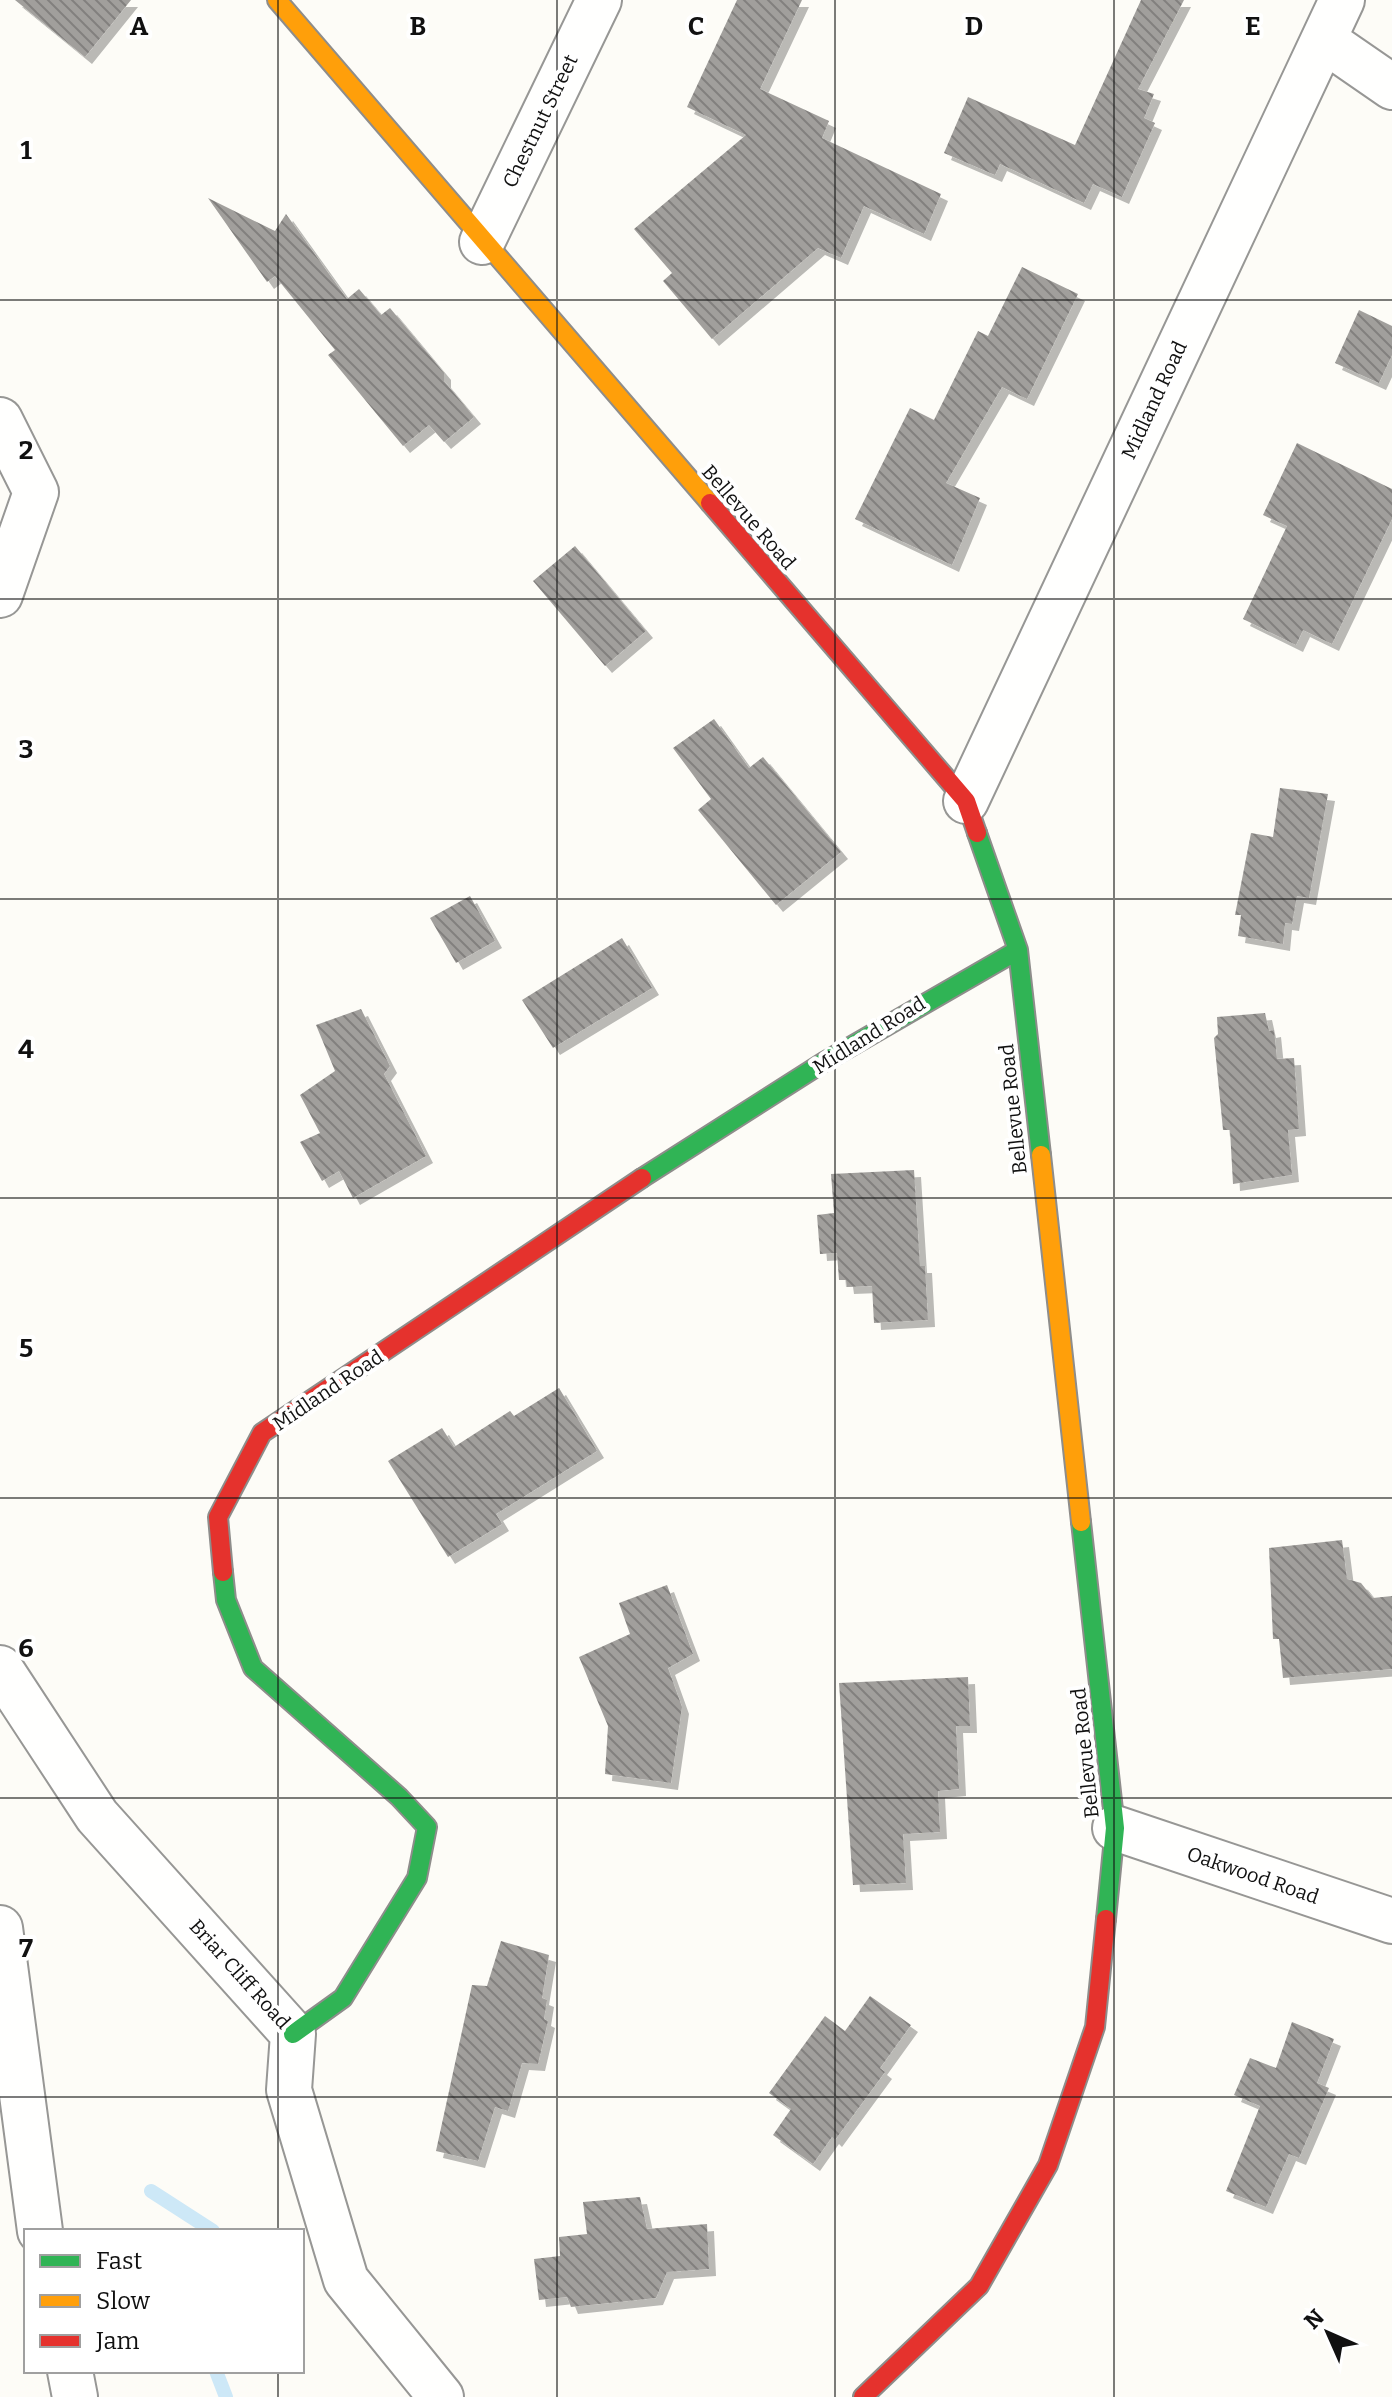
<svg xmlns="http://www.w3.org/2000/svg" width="1392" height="2397" font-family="Bitter,serif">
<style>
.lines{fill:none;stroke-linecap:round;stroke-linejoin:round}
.stream{stroke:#cde8f7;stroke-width:14}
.building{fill:url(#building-back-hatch);filter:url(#shadow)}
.street-casing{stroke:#979795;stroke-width:48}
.fast-casing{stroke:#8e8d8b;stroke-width:22}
.slow-casing{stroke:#8e8d8b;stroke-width:22}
.jam-casing{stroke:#8e8d8b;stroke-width:22}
.street{stroke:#fffffe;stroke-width:44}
.fast{stroke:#30b455;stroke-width:18}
.slow{stroke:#ff9f0a;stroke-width:18}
.jam{stroke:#e5322d;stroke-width:18}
.grid{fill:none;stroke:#111;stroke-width:2;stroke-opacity:0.55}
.labels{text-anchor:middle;stroke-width:8;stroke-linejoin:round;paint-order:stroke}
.street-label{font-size:20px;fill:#111;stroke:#fff}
.grid-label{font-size:26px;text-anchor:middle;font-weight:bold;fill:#111;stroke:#fff;stroke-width:8;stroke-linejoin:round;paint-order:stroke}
</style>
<defs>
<pattern id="building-back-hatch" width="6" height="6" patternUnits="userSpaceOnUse" patternTransform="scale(2)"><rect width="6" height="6" fill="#a19f9c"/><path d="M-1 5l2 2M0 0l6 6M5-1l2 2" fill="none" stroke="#82807e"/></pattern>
<filter id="shadow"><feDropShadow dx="7" dy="7" stdDeviation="0" flood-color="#0004"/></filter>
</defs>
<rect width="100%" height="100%" fill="#fdfcf7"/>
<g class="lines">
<!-- stream -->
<path class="stream" d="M151,2191L213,2231
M216,2371L226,2397"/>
</g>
<!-- building -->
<path class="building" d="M15,0H131L85,57Z
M737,0H802L760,89L829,121L822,138L941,194L924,234L864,206L841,258L818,248L712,339L663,281L672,273L634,229L746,135L687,107Z
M1141,0H1184L1138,89L1154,94L1144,118L1155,123L1122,197L1093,184L1084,203L1000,164L995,175L944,153L968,97L1075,145Z
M208,198L275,231L286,214L347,299L359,289L381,315L390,308L444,373V381L474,417L444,442L429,425L403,446L328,355L335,350L275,276L267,282Z
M1022,267L1078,294L1027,399L1002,387L946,483L980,498L952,565L855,519L910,408L934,420L978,331L988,336Z
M1359,310L1392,326V355L1379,383L1335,363Z
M1297,443L1392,489V519L1332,644L1303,630L1296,645L1243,619L1287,526L1263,515Z
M575,546L646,631L605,666L533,581Z
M714,719L749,768L763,757L841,852L776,905L698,810L711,799L673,748Z
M1280,788L1328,794L1309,898L1297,896L1292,924L1285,923L1283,944L1238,936L1241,915H1235L1251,833L1273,837Z
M470,896L495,941L456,963L430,918Z
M622,938L652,988L553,1048L522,1000Z
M361,1009L390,1066L384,1074L426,1156L353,1198L339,1171L322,1181L300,1142L320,1133L300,1095L335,1071L316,1025Z
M1265,1013L1269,1031L1274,1030L1277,1059L1294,1058L1299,1129L1288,1130L1292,1175L1233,1184L1230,1130H1223L1214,1038L1218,1034L1217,1017Z
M914,1170L920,1266H925L928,1320L874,1323L872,1286L847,1287L846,1280H839L837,1253L820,1254L817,1215L834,1213L831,1174Z
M559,1388L597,1451L496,1514L502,1524L448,1557L388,1461L442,1428L454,1447L510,1411L514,1416Z
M1342,1540L1347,1579L1361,1583L1373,1598L1392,1596V1669L1283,1678L1279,1639H1273L1269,1548Z
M667,1585L693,1654L668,1668L682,1707L671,1783L605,1774L608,1726L579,1657L630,1634L619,1603Z
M968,1677L970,1726H956L959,1789L938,1791L940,1832L903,1834L906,1883L853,1885L839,1683Z
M501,1941L549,1955L542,1998L547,2000L544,2019L548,2021L538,2064L522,2063L508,2111L495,2107L478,2161L436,2151L472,1985L487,1986Z
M870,1996L911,2025L880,2068L885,2072L835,2140L832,2137L813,2164L773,2135L791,2109L769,2093L825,2016L845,2031Z
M1292,2022L1334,2039L1317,2083L1329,2088L1299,2158L1289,2154L1266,2207L1226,2191L1260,2106L1234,2095L1250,2058L1276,2068Z
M640,2197L647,2229L707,2224L709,2269L667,2272L656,2298L571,2307L567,2297L539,2300L534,2259L560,2256L559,2237L587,2234L583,2202Z"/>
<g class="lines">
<!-- street casing -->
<g class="street-casing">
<path id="street" d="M1324,40L1392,87
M482,242L599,0
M0,420L36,492L0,595
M966,801L1342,0
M0,1668L97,1816L293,2034L289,2090L346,2280L441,2397
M1115,1828L1392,1921
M0,1928L40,2231
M70,2371L75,2397"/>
</g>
<!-- fast casing -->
<g class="fast-casing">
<path id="fast" d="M977,833L1018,950L1041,1155
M642,1178L824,1062L1018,950
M1081,1522L1115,1828L1106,1919
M223,1572L226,1600L253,1668L399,1797L427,1827L417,1878L343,1998L293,2034"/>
</g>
<!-- slow casing -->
<g class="slow-casing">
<path id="slow" d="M277,0L710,503
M1041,1155L1081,1522"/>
</g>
<!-- jam casing -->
<g class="jam-casing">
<path id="jam" d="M710,503L966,801L977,833
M223,1572L218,1517L262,1433L642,1178
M863,2397L979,2286L1048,2165L1095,2027L1106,1919"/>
</g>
<!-- street -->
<use href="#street" class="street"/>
<!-- fast -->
<use href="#fast" class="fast"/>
<!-- slow -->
<use href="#slow" class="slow"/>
<!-- jam -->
<use href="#jam" class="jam"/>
</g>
<!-- grid -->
<path class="grid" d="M278,0V2231M557,0V2397M835,0V2397M1114,0V2397M0,300H1392M0,599H1392M0,899H1392M0,1198H1392M0,1498H1392M0,1798H1392M0,2097H1392M278,2371V2397"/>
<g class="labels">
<!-- street labels -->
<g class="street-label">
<text transform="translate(540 121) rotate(-64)" y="7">Chestnut Street</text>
<text transform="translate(1154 400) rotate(-65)" y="7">Midland Road</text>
<text transform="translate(749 517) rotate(49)" y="7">Bellevue Road</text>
<text transform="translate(869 1035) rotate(-32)" y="7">Midland Road</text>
<text transform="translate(1013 1109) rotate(-96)" y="7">Bellevue Road</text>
<text transform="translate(328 1390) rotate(-34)" y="7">Midland Road</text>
<text transform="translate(1085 1753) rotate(-96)" y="7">Bellevue Road</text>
<text transform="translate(1253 1875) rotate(19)" y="7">Oakwood Road</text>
<text transform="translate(240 1974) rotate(48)" y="7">Briar Cliff Road</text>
</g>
</g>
<g class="grid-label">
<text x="139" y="35">A</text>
<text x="418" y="35">B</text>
<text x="696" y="35">C</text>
<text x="974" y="35">D</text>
<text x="1253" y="35">E</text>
<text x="26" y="159">1</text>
<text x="26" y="459">2</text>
<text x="26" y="758">3</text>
<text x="26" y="1058">4</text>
<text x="26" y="1357">5</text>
<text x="26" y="1657">6</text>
<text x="26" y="1957">7</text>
</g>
<!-- legend -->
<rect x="24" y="2229" width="280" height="144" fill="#ffffff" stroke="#a0a0a0" stroke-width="2"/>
<rect x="40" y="2255" width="40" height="12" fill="#30b455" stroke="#a0a0a0" stroke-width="2"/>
<text x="96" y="2269" font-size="24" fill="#111111">Fast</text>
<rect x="40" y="2295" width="40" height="12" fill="#ff9f0a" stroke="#a0a0a0" stroke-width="2"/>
<text x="96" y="2309" font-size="24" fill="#111111">Slow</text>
<rect x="40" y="2335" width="40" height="12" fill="#e5322d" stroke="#a0a0a0" stroke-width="2"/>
<text x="96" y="2349" font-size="24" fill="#111111">Jam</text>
<!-- north arrow -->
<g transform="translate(1328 2333) rotate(315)" stroke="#ffffff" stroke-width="6" paint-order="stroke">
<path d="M0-6L14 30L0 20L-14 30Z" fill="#111111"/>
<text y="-12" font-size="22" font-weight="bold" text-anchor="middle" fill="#111111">N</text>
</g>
</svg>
